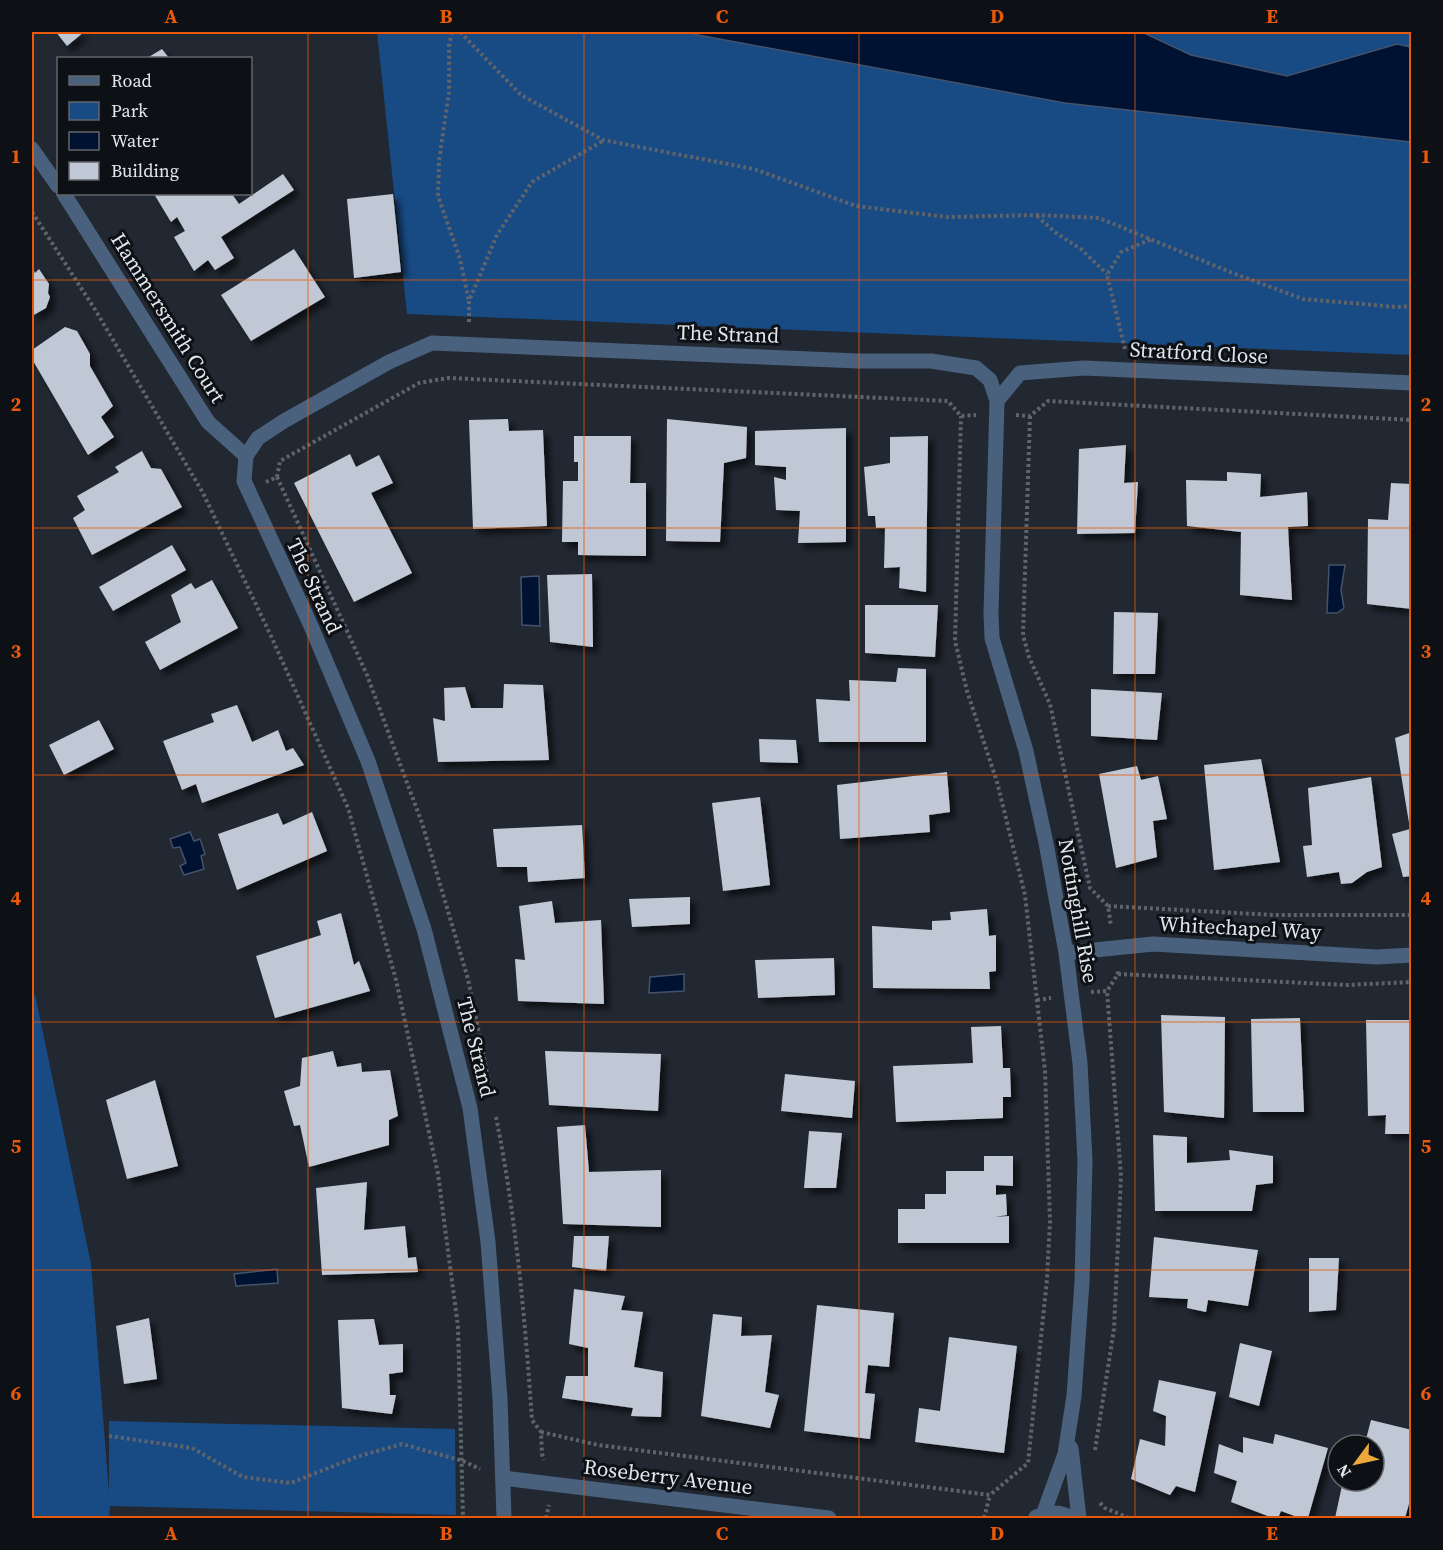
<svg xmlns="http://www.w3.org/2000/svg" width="1443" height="1550" font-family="'Source Serif 4',serif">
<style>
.green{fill:#184a84}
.water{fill:#001232;stroke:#44526a;stroke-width:1.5}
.building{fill:#bfc8d4;filter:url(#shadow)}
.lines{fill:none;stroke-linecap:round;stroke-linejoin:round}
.path{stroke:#5e646d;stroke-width:4;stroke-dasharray:3 3;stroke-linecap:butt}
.minor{stroke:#4a617d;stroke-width:15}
.grid{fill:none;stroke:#e8590c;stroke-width:1.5;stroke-opacity:0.55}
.labels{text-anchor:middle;stroke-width:6;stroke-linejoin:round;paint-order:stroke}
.street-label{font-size:21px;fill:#e2e7ed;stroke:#0d1014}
.neatline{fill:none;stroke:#e8590c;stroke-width:2}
.grid-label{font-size:20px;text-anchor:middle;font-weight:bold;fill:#e8590c}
</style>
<defs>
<filter id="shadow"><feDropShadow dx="5.5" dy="5.5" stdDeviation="3" flood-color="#0009"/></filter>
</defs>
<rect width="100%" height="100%" fill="#212831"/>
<!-- green -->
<path class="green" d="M377,32H1411V355L407,314Z
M32,989L36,999L91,1264L109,1493V1421L455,1429L456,1515L110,1506L109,1518H32Z"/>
<!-- water -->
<path class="water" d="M682,32H1142L1191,55L1287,76L1397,44L1411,47V142L1065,103Z
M1329,565H1345L1341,590L1344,608L1337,613H1327Z
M539,576L540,626L522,625L521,577Z
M190,832L194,841L200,839L205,854L201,856L204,869L184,875L180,866L186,863L180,847L173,848L170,839Z
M684,974V991L649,993L650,977Z
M277,1269L278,1283L236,1286L234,1274Z"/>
<!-- building -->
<path class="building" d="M56,32H84L67,46Z
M162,49L169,58H147Z
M283,174L294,190L221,237L234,258L215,270L208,260L194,271L174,237L185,231L177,217L171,222L154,194H232L239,204Z
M393,194L401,272L354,278L347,199Z
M294,249L325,297L251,341L221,295Z
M32,266L35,273L39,269L49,284L48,293L50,297L46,308L32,316Z
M65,327L77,331L90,354V366L113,406L101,417L114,437L88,455L32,359V350Z
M508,419L509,431L543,430L547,526L473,529L469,420Z
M667,419L747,427L746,458L724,463L720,542L666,541Z
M846,428V542L798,543L800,511L776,510L774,477L786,480V467L755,465V431Z
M574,436H631L630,483H646V556L578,555V542H562L563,481H578V462H574Z
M928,436L926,592L899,588L900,567L884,568L885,528H876L875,516H868L864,467L890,463V437Z
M1126,445L1124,483L1138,482L1135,533L1077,534L1079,449Z
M142,451L151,468L161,469L182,507L92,555L73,518L85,510L77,496L119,472L115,467Z
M350,454L356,467L379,455L393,483L371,493L412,573L354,602L294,483Z
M1227,472L1261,474L1260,497L1307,492L1308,526L1288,527L1292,600L1240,595L1241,532L1187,526L1186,480L1227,481Z
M1391,483L1412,484V609L1367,604L1368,519L1388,520Z
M172,545L186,570L113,611L99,587Z
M592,574L593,647L550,642L547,575Z
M212,580L238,628L160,670L145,642L181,622L171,595L191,583L195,589Z
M865,605H938L935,657L865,653Z
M1114,612L1158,613L1155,674H1113Z
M898,668L926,669V742H819L816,699L850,701L849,680L896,682Z
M504,684L543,685L549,760L438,762L433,718L445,721L444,688L465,687L471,708H503Z
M1091,689L1162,693L1157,740L1091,736Z
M237,705L252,742L278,730L286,751L293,748L304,765L202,803L196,784L182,790L163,741L214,722L211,714Z
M99,720L114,749L64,775L49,745Z
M1412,732V876L1403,877L1392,834L1410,829L1395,738Z
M759,739L796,740L798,763L760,762Z
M1261,759L1280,862L1214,870L1204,765Z
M1137,766L1141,780L1158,776L1167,819L1153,821L1157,857L1116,868L1099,774Z
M947,772L950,812L929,815L930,832L840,839L837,785Z
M1371,777L1382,867L1367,872L1352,883L1341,884L1339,872L1307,877L1303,846L1312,845L1308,788Z
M760,797L770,885L723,891L712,803Z
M312,812L327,851L237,890L218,834L278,813L283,825Z
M582,825L585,878L528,882L527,867H497L493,829Z
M690,897V924L632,927L629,899Z
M552,901L555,923L601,920L604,1004L518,1001L515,959L525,960L519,906Z
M987,909L989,936L996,935V971L989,972L990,989L873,988L872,926L932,930V921L951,920L950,912Z
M341,913L354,965L359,961L370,991L275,1018L256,956L321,935L317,921Z
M834,958L835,995L758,998L755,960Z
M1161,1015L1225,1017L1224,1118L1164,1112Z
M1300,1018L1304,1112H1253L1251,1019Z
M1366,1020H1412V1134H1385L1386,1115L1368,1116Z
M1001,1026L1003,1068H1010L1011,1097H1003V1118L896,1122L893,1066L973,1063L971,1027Z
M333,1051L337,1067L361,1063L362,1072L390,1070L398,1116L389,1120V1145L309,1167L300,1125L294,1126L284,1091L300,1086L302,1058Z
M545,1051L661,1054L658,1111L549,1105Z
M785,1074L855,1081L852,1118L781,1111Z
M155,1080L178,1166L127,1179L106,1100Z
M585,1125L589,1172L661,1170V1227L563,1224L557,1127Z
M809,1131L842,1133L836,1188H804Z
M1153,1135L1187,1137V1163L1230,1160L1229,1150L1273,1156V1183L1256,1185L1252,1211H1155Z
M984,1156H1013V1186L996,1185V1195L1006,1194L1007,1215L995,1217L1009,1216V1243H898V1209H925V1194H946V1171H984Z
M367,1182L364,1230L405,1226L408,1258L416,1257L418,1272L322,1275L316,1188Z
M574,1236H609L606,1271L572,1267Z
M1154,1237L1258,1250L1248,1306L1208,1300L1206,1312L1187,1308L1188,1299L1149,1297Z
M1309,1258H1339L1336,1310L1309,1312Z
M574,1289L625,1296L621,1310L643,1312L634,1367L663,1372L661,1417L631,1416L633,1408L562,1398L566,1376H588V1348L569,1344Z
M817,1305L894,1313L889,1367L868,1365L865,1393L875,1394L870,1439L804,1431Z
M713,1314L742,1317L741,1336L772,1335L765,1392L779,1395L770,1428L701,1416Z
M149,1318L157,1379L124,1384L116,1326Z
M374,1319L379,1345L403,1344V1372L389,1374L390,1395H396L392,1414L342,1408L338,1320Z
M949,1337L1017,1346L1004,1453L915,1442L919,1408L940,1411Z
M1240,1343L1272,1351L1259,1406L1229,1397Z
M1159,1380L1216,1392L1195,1492L1176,1486L1170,1495L1131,1479L1140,1439L1165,1446L1166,1416L1153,1411Z
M1371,1420L1412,1430V1493L1405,1518H1335L1343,1481H1374V1445H1350L1351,1440L1365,1443Z
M1275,1434L1328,1448L1308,1518H1300L1281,1511L1278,1518H1273L1231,1502L1237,1481L1214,1473L1219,1444L1243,1453V1437L1273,1444Z"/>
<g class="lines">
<!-- path -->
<path class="path" d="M452,32L449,45V92L439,161L438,196L460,259L469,301
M460,32L521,95L603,140L754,169L856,206L947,217L1037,215L1099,218L1230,272L1303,299L1396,307L1412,306
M32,212L96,311L203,493L271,636L348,808L396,980L438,1174L458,1327L463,1518
M1037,216L1056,233L1081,249L1107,274
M469,322V301L497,235L532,182L603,141
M1125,349L1107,275L1121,252L1152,239
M1016,415L1030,416L1048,401L1412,420
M1030,416L1023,635L1029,657L1050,704L1090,888L1108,906L1111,926
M277,477L280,461L419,383L449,378L948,401L961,416L976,415
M266,482L277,477L367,675L422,823L468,979L489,1083
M1108,906L1274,915H1412
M1118,974L1347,985L1412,982
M1091,992L1107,991L1118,974L1117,969
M1037,1000L1051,998
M496,1117C516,1216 525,1319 532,1420L541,1432L542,1454L544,1460
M541,1432L598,1445L990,1495L1028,1463L1047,1279L1050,1221L1045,1071L1025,895L997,782L967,691L955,641L961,416
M109,1436L192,1448L243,1477L291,1483L356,1457L402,1444L463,1461L480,1469
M1095,1450L1114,1329L1121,1176L1107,991
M1100,1503L1105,1508L1129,1518
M546,1518L549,1505
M984,1518L990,1495"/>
<!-- minor -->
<path class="minor" d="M32,149L58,186
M64,194L208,422L246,456
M997,401L1020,373L1084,368L1412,383
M1066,953L1153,944L1377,957L1412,955
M1071,1448L1079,1518
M503,1478L829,1518
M1036,1517C1050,1512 1059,1511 1072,1518
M504,1518L500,1399L488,1242L470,1108L424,929L368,761L311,626L244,481L246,456L258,438L284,421L389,362L432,343L858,361H931L976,368L990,380L997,401L991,613L992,638L1026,751L1046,843L1066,953L1080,1063L1085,1161L1082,1282L1074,1396L1065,1454L1043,1515"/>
</g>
<!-- grid -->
<path class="grid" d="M308,32V1518M584,32V1518M859,32V1518M1135,32V1518M32,280H1412M32,528H1412M32,775H1412M32,1022H1412M32,1270H1412"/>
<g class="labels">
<!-- street labels -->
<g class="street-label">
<text transform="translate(168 318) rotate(58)" y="7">Hammersmith Court</text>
<text transform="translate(728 334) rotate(2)" y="7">The Strand</text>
<text transform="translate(1199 353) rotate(3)" y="7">Stratford Close</text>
<text transform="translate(314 586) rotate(65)" y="7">The Strand</text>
<text transform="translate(1078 911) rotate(80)" y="7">Nottinghill Rise</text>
<text transform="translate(1240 928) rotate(3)" y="7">Whitechapel Way</text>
<text transform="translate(476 1047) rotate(76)" y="7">The Strand</text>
<text transform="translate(668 1477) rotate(7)" y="7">Roseberry Avenue</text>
</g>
</g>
<!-- border -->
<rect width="1443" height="1550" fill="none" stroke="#0d1014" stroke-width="66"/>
<!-- legend -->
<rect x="57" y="57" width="195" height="138" fill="#0d1014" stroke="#62666b" stroke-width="1.5"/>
<rect x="69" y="76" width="30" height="9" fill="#4a617d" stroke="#62666b" stroke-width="1.5"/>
<text x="111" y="87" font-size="18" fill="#e2e7ed">Road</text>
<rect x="69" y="102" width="30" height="18" fill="#184a84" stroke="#62666b" stroke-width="1.5"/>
<text x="111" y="117" font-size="18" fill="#e2e7ed">Park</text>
<rect x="69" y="132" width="30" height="18" fill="#001232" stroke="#62666b" stroke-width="1.5"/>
<text x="111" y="147" font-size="18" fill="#e2e7ed">Water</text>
<rect x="69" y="162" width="30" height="18" fill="#bfc8d4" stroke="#62666b" stroke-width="1.5"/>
<text x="111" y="177" font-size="18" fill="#e2e7ed">Building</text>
<!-- north arrow -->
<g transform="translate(1356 1463) rotate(237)"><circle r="28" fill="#0d1014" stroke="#62666b" stroke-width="1.5"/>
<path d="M0-4.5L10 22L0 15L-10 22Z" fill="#eda83b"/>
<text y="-9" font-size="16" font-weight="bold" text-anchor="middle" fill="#e2e7ed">N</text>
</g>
<rect x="33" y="33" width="1377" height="1484" class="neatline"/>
<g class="grid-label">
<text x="171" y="23">A</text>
<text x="446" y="23">B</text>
<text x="722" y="23">C</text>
<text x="997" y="23">D</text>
<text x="1272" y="23">E</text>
<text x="16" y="163">1</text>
<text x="1426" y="163">1</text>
<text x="16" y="411">2</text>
<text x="1426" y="411">2</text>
<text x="16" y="658">3</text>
<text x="1426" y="658">3</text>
<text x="16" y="905">4</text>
<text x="1426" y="905">4</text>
<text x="16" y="1153">5</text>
<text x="1426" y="1153">5</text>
<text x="16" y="1400">6</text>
<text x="1426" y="1400">6</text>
<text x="171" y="1540">A</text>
<text x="446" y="1540">B</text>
<text x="722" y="1540">C</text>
<text x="997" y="1540">D</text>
<text x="1272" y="1540">E</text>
</g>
</svg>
